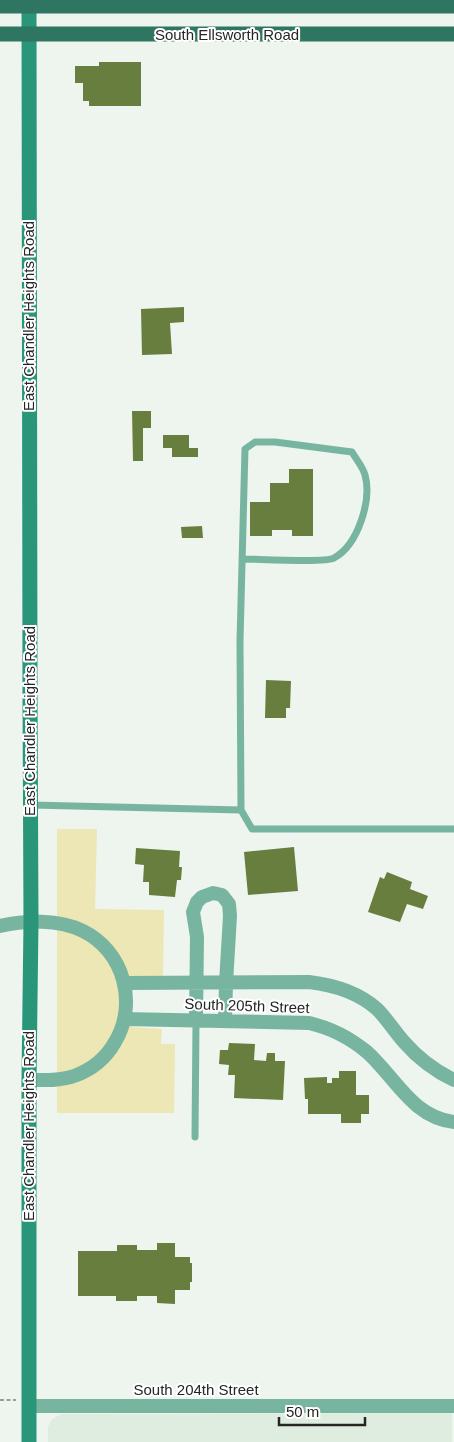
<svg xmlns="http://www.w3.org/2000/svg" width="454" height="1442" font-family="Arial,sans-serif">
<style>
.built{fill:#dfece0}
.green{fill:#ece7b5}
.building{fill:#677e3e}
.lines{fill:none;stroke-linecap:round;stroke-linejoin:round}
.path{stroke:#999e99;stroke-width:2;stroke-dasharray:4 2.5;stroke-linecap:butt}
.lane{stroke:#78b5a1;stroke-width:7}
.street{stroke:#78b5a1;stroke-width:14}
.secondary{stroke:#29967a;stroke-width:15}
.primary{stroke:#2e7662;stroke-width:15}
.labels{text-anchor:middle;stroke-width:4;stroke-linejoin:round;paint-order:stroke}
.street-label{font-size:15px;fill:#242624;stroke:#fff}
</style>
<rect width="100%" height="100%" fill="#eef5ee"/>
<!-- built -->
<path class="built" d="M452,1413V1442H48V1427L52,1419L62,1414Z"/>
<!-- green -->
<path class="green" d="M57,829H97L95,909L164,910L163,978L131,977V1027L162,1029L161,1044H175L174,1113H57Z"/>
<!-- building -->
<path class="building" d="M99,62H141V106H89V101H83V83H75V66H99Z
M184,307V322L170,323L172,354L142,355L141,309Z
M132,411H151V428H143V461H133Z
M163,435H189V448H198V457H172V448H163Z
M289,469H313V536H292V530H272V536H250V502H270V483H289Z
M202,526L203,538H182L181,527Z
M266,680L291,681L290,708H286V718H265Z
M294,847L298,891L248,895L244,852Z
M136,848L180,851L179,867H182L181,880H177L175,897L149,895V882H143L144,865L135,864Z
M387,872L412,882L410,889L428,896L423,909L407,904L400,922L368,912L380,877L384,879Z
M229,1043L255,1044L254,1060L266,1061L267,1053H275V1061H285L283,1100L234,1098L235,1075H228L229,1065L219,1064L220,1050H228Z
M339,1071H356V1095H369V1114H361V1123H341V1114H308V1099H305L304,1078L327,1077V1083H332V1078H339Z
M157,1243H175V1257H190V1263H192V1282H190V1290H175V1304L157,1303V1296H137V1301H116V1296H78V1251H117V1245H137V1250H157Z"/>
<g class="lines">
<!-- path -->
<path class="path" d="M0,1400H16"/>
<!-- lane -->
<path class="lane" d="M31,805L241,810L240,641L245,449L255,442H275L352,452C356,459 363,467 365,475C372,500 358,545 334,558C326,563 257,559 242,559
M241,810L252,829H454
M195,1137L196,1021"/>
<!-- street -->
<path class="street" d="M0,926C25,920 59,919 83,931C124,951 138,1004 115,1042C106,1058 91,1070 74,1076C60,1081 44,1080 29,1080
M124,983L309,982C334,985 358,992 377,1009C387,1019 395,1032 404,1042C418,1058 435,1071 454,1080
M124,1019L309,1023C331,1028 350,1038 367,1052C395,1077 413,1118 454,1122
M196,1021L197,937L193,912L197,902L202,897L213,893L222,895L229,904L230,916L226,983L225,1021
M29,1406H454"/>
<!-- secondary -->
<path class="secondary" d="M29,1442V1080L31,922L30,694L29,5"/>
<!-- primary -->
<path class="primary" d="M0,6H454
M0,34H454"/>
</g>
<g class="labels">
<!-- street labels -->
<g class="street-label">
<text x="227" y="40">South Ellsworth Road</text>
<text transform="translate(29 316) rotate(-90)" y="5">East Chandler Heights Road</text>
<text transform="translate(30 721) rotate(-90)" y="5">East Chandler Heights Road</text>
<text transform="translate(247 1006) rotate(2)" y="5">South 205th Street</text>
<text transform="translate(29 1126) rotate(-90)" y="5">East Chandler Heights Road</text>
<text x="196" y="1395">South 204th Street</text>
</g>
</g>
<!-- scale -->
<path d="M279 1417v8h86v-8" fill="none" stroke="#242624" stroke-width="2.5"/>
<text x="286" y="1417" font-size="15" fill="#242624" stroke="#ffffff" stroke-width="4" paint-order="stroke">50 m</text>
</svg>
